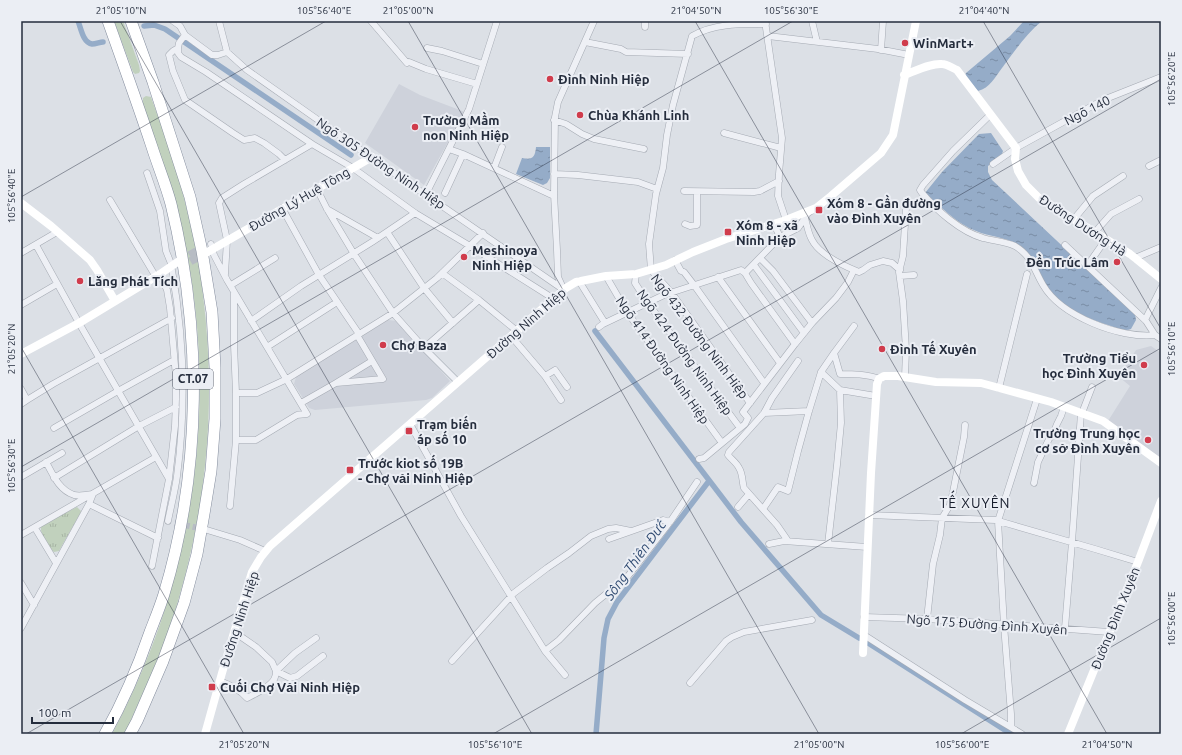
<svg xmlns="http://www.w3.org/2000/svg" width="1182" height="755" font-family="Ubuntu,sans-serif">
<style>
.built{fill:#ced2db}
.grass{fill:#c1d1bd}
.park{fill:url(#park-tufts)}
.water{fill:url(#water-ripples)}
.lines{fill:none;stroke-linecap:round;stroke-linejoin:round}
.canal{stroke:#95acc8;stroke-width:5.5}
.street-tunnel{stroke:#b7bcc4;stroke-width:6;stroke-dasharray:6 3;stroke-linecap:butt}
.secondary-tunnel{stroke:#b7bcc4;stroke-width:8;stroke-dasharray:8 4;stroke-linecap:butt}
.street-casing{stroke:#a5aab3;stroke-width:7}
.highway-casing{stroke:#838c9d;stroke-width:12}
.street{stroke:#eef0f5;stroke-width:6}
.secondary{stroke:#fff;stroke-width:8}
.highway{stroke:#fff;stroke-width:11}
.ticks{fill:none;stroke:#252d3d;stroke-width:1;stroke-opacity:0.45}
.poi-dot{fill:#d03c4c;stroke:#ebeef4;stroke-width:1.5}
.labels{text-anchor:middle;stroke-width:4;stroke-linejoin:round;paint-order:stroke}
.shield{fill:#ebeef4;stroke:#606774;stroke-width:1}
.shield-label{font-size:12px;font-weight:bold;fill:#252d3d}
.poi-label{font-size:13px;font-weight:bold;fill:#252d3d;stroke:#ebeef4;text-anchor:start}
.street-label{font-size:13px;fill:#252d3d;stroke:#ebeef4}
.neighbourhood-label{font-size:14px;letter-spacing:1px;fill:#181e2d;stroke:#ebeef4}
.water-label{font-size:14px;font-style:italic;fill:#2f4a71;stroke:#ebeef4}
.neatline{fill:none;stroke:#252d3d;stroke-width:1.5}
.ticks-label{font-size:10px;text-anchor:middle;fill:#252d3d}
</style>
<defs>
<pattern id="park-tufts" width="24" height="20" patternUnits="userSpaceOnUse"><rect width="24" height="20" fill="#c1d1bd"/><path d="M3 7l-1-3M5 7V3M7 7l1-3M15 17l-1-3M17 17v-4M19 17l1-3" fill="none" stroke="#a6b4a3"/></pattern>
<pattern id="water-ripples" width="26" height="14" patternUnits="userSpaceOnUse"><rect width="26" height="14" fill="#95acc8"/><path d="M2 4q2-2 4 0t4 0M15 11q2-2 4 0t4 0" fill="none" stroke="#798ca4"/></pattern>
</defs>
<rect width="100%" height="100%" fill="#dce0e6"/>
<!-- built -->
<path class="built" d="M399,84L420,95L465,112L424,185L365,143Z
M388,320L397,321L450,381L432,398L426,400L315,410L309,408L294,384L296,377Z
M1151,346L1161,353V458L1108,421L1130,386L1119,377L1136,350Z"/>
<!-- grass -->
<path class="grass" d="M114,21H123L139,65L140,71L139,73L135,74L133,72Z
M146,96L151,97L152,100C164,133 177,167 185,202C193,233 200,264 203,295C215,391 209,483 185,576C180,593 176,610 170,626C158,661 142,695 127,729L123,734H112C189,591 217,425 189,265C179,210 161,157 143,105V98Z"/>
<!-- park -->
<path class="park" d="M77,507L81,511L80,514L60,549L59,551L54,552C48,547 40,535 41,527L47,522Z"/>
<!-- water -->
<path class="water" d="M1024,21H1042C1026,34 1014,52 1002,68C995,77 990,88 978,91L965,76L966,73L1010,36Z
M991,133L1003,151L1002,154L988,166V172L992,180L1135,314L1136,320L1131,329C1124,332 1115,327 1108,325C1083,317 1055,304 1043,279C1036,266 1032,253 1019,245C1006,237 990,237 976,231C956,223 941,207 925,193L942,172L979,134Z
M536,147H550V178L547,183L543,185L516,174L522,158C532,160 535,158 536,147Z"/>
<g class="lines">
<!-- canal -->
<path class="canal" d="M78,21C81,28 83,43 92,44C96,44 100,42 103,42
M144,26L154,25L165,29L351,155
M595,331L741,522L821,615L859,638
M868,643L1011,734
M596,734L604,638L608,619L617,602L709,481"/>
<!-- street-tunnel -->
<path class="street-tunnel" d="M175,523L203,529"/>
<!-- secondary-tunnel -->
<path class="secondary-tunnel" d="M179,261L204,247
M180,267L206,253"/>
<!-- street casing -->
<g class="street-casing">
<path id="street" d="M173,21L180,26L185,35L179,43L178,48V53L181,57L206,72L312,144L353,168L415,213L470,246L554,299
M219,21L227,52L247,70L365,153L564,290
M371,21L407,63
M645,21V27
M765,21L782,138L779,174L778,196L786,220
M812,21L817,42
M185,35L212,55H218L227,52
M768,36L878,49L909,55
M585,42L621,49L626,52L688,54
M178,48L173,51L169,55L173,71L185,100L233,133L244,140L255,138L264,143L279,154L285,160
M427,48L442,51L483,64
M881,50L883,21
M409,62L426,69L477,84
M990,115L953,151L923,185L920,190L922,193C936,210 961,232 983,238C993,241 1005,241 1015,246C1032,256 1034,270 1043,285C1061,316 1120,339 1155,335L1161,339
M554,120L566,124L582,134L594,139L644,149
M724,133L781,148
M463,154L554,196
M993,164L1016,148L1103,100L1161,77
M1149,166L1161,160
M494,168L502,147
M147,173L160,211L166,251L172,266
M554,174L578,175L638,182L657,189
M317,189L327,209L354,254L393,313L424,348L458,382
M684,191L754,192L760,191L779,181
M445,193L463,154L449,149
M426,194L469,109L497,21
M110,200L156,277
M282,208L319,275L359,334
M327,209L378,238
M811,211L808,213L805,218C807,225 808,233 812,240C819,254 844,266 859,272L863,270L870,265L883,261L892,263L900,270
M1074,219L1093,196L1123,176
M685,224L690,226L697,225V192
M387,232L424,288L453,323
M1095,232L1111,214L1139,199
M780,237L798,228L805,218
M211,244L214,255L227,280L307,414L297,415L256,440H236
M36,245L79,323L169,479
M1065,245L1146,321L1155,335
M21,253L57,232
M760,258L773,271L812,323
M1135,258L1161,247
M675,260L681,271L684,272L694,285L764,383
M754,265L804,333
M1087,266L1106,239
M442,273L479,300L517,331
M745,273L751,283L795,344
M225,274L227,240L219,203L222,198L244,184L312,144
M636,274L635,283L648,303L740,428
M606,276L627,312L722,443
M900,276L914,275
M718,277L780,363
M579,281L605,323
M231,285L275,258
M563,288L558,277L557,250L554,194L555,117L558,102L594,21
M21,305L57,284
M1145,320L1161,288
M251,321L301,286L372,242L415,213
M599,327L603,324L664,295L741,270L745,273L780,237L774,224
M357,335L383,379L336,383L372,361
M511,336L545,376L555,370L567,387
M267,347L337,302
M424,348L479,300
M834,353L840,374C853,374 867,374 880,379
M821,372L840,390L876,396
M545,376L561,400
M905,377L906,350L903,301L899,272L903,256L906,208
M999,388L1027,274
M21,389L27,400L21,404
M236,393H257L287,379L393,313L437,278L483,233
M27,400L53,384L172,318
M301,403L336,383
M750,403L671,292L651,270L649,244L656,194L663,168L667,135L673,105L692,36C715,23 740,24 766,24
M764,413L809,411
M1082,413L1092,387
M410,424L461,516L545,651L565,675
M54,428L118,391L174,360
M699,459L704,458L745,424L748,418L743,412L795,344L812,323L836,298L848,282L854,270
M46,462C53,475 59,490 74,495C79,496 87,495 93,494L89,504L158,538
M21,477L62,453
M54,478L139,426L176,407
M1034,483L1038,462L1049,439L1053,434L1057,424L1061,416L1064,407
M230,506L236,440V393L234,345V292
M738,507L749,494
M763,509L778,487L788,491L798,451L809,411L821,372L834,353L854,326
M869,515L995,520L1095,549L1138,562
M168,521C171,506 175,491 177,476C186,408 184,338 172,270
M35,528L56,563
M207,530L240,540L265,551
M21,535L156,457
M609,539L663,520L670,522
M788,541L777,525L744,488C742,482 743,474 739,468C737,463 731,459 728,455L729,452L764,413L772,398L798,361
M769,544L784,541L867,547
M828,544L837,465L841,423L840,390
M152,566L169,479L175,426L176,399V377L170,308L167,290L160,274
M21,583L34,605
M864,617L927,619L1109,632
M927,619L933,564L940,535L942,518L950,505L953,492L964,437L965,425
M21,628L89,504
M1065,628L1072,542L1081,413
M864,635L965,700L1022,734
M240,636L256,647L272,662L276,671L290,678L297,676L323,656
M545,651L559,640L595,603L628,576L670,522L697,482
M452,661L514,593L547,568L569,553L591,536L608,529L616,528L631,531
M220,681C231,685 239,689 247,698C255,694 273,686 275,677C276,675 276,673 276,671L295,653L316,638
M690,683L726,641L732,637L744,632L812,620
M1011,727V714L1004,625L998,521L1037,399"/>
</g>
<!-- highway casing -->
<g class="highway-casing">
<path id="highway" d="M105,734C123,702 138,667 150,632C155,619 160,607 164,594C202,468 202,331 171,204C166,185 158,166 152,147C138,105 123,63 108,21
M130,734L137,721L163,661L184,603L197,554L204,514L211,471L215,419V367L212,312L202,251L190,197L153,82L131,21"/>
</g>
<!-- street -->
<use href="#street" class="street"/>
<!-- secondary -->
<path class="secondary" d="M904,75C916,71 930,63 942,64C947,64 952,68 957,70L1016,148L1015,159L1018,171L1026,185L1039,198L1130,254L1161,279
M21,203L51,226L90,260L97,270L115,301
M206,253L372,157
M21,354L79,323L160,274L179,261
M863,653L871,473L877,384L879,379L884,376H898L936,382L981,383L1051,402L1103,421L1161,463
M205,734L222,673L252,572L261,557L270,546L566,288L576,282L606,276L636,274L666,265L693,252L726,239L786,220L816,208L831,196L881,153L893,135L916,21
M1068,734L1138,562L1161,501"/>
<!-- highway -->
<use href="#highway" class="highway"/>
</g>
<!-- ticks -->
<path class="ticks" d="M120,21L532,734M408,21L819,734M695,21L1107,734M983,21L1161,329M21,197L326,21M21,347L244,734M21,467L793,21M26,734L1161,79M493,734L1161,348M961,734L1161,618"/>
<!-- markers -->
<g class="poi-dot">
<circle cx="905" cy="43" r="4"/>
<circle cx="550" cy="79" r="4"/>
<circle cx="580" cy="115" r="4"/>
<circle cx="415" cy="127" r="4"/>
<rect x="815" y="206" width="8" height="8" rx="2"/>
<rect x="724" y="228" width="8" height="8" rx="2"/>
<circle cx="464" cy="257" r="4"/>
<circle cx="1117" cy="262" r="4"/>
<circle cx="80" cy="281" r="4"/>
<circle cx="383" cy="345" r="4"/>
<circle cx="882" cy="349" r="4"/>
<circle cx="1144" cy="365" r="4"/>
<rect x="405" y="427" width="8" height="8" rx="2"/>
<circle cx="1148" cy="440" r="4"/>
<rect x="346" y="466" width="8" height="8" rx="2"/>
<rect x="208" y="683" width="8" height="8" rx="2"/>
</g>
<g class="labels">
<!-- shield labels -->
<rect class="shield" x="173" y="369" width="40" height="20" rx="3"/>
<g class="shield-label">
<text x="193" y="383">CT.07</text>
</g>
<!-- poi labels -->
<g class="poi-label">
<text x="913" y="48">WinMart+</text>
<text x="558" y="84">Đình Ninh Hiệp</text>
<text x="588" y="120">Chùa Khánh Linh</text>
<text x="423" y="125">Trường Mầm<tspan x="423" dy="15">non Ninh Hiệp</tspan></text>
<text x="827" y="208">Xóm 8 - Gần đường<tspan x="827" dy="15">vào Đình Xuyên</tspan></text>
<text x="736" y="230">Xóm 8 - xã<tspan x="736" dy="15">Ninh Hiệp</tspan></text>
<text x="472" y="255">Meshinoya<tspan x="472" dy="15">Ninh Hiệp</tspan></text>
<text x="1109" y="267" text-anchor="end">Đền Trúc Lâm</text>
<text x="88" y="286">Lăng Phát Tích</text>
<text x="391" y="350">Chợ Baza</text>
<text x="890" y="354">Đình Tế Xuyên</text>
<text x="1136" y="363" text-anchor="end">Trường Tiểu<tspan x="1136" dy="15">học Đình Xuyên</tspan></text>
<text x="417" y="429">Trạm biến<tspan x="417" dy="15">áp số 10</tspan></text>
<text x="1140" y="438" text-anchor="end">Trường Trung học<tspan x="1140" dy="15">cơ sở Đình Xuyên</tspan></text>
<text x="358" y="468">Trước kiot số 19B<tspan x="358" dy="15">- Chợ vải Ninh Hiệp</tspan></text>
<text x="220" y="692">Cuối Chợ Vải Ninh Hiệp</text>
</g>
<!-- street labels -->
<g class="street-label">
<text transform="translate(1087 110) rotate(-27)" y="5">Ngõ 140</text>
<text transform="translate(381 163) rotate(34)" y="5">Ngõ 305 Đường Ninh Hiệp</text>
<text transform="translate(299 199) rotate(-30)" y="5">Đường Lý Huệ Tông</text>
<text transform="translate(1083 225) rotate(33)" y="5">Đường Dương Hà</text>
<text transform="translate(526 323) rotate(-41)" y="5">Đường Ninh Hiệp</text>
<text transform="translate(700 336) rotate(53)" y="5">Ngõ 432 Đường Ninh Hiệp</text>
<text transform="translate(685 352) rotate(54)" y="5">Ngõ 424 Đường Ninh Hiệp</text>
<text transform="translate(663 360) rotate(55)" y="5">Ngõ 414 Đường Ninh Hiệp</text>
<text transform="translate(1115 618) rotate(-68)" y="5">Đường Đình Xuyên</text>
<text transform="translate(239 619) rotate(-72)" y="5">Đường Ninh Hiệp</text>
<text transform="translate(987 624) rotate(4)" y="5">Ngõ 175 Đường Đình Xuyên</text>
</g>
<!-- neighbourhood labels -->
<g class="neighbourhood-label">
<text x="975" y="508">TẾ XUYÊN</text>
</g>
<!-- water labels -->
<g class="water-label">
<text transform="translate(635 560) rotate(-54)" y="5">Sông Thiên Đức</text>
</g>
</g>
<!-- border -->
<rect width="1182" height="755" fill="none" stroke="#ebeef4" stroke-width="44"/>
<!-- scale -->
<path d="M32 717v6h81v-6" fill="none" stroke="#252d3d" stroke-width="2"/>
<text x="38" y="717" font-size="12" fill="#252d3d" stroke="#ebeef4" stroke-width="3" paint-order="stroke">100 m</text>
<rect x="22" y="22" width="1138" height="711" class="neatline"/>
<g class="ticks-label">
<text x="121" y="14">21°05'10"N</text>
<text x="324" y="14">105°56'40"E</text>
<text x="408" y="14">21°05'00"N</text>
<text x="696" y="14">21°04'50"N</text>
<text x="791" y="14">105°56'30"E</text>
<text x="984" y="14">21°04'40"N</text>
<text transform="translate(1171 79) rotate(-90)" y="4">105°56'20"E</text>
<text transform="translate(11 196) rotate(-90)" y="4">105°56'40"E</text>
<text transform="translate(11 349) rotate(-90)" y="4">21°05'20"N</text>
<text transform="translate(1171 349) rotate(-90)" y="4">105°56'10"E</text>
<text transform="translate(11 466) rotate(-90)" y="4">105°56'30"E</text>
<text transform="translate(1171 619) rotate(-90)" y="4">105°56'00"E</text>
<text x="244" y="748">21°05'20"N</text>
<text x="495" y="748">105°56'10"E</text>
<text x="819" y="748">21°05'00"N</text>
<text x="962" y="748">105°56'00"E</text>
<text x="1107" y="748">21°04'50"N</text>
</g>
</svg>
